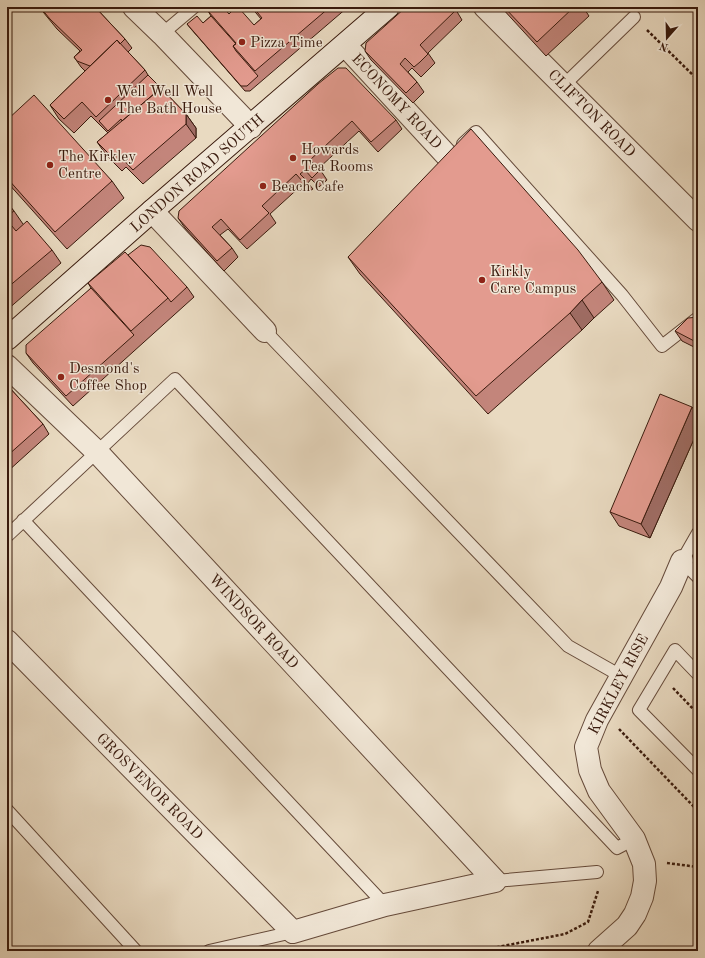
<svg xmlns="http://www.w3.org/2000/svg" width="705" height="958" font-family="'Old Standard TT',serif">
<style>
.lines{fill:none;stroke-linecap:round;stroke-linejoin:round}
.lane-casing{stroke:#654a3a;stroke-width:14}
.street-casing{stroke:#654a3a;stroke-width:24}
.secondary-casing{stroke:#391a0d;stroke-width:24}
.path{stroke:#391a0d;stroke-width:2.5;stroke-dasharray:3 2;stroke-linecap:butt}
.lane{stroke:#f1e7d7;stroke-width:12}
.street{stroke:#f1e7d7;stroke-width:22}
.secondary{stroke:#f1e7d7;stroke-width:22}
.wall{fill:#c3857b;stroke:#391a0d}
.shaded-wall{fill:#9f6c64;stroke:#391a0d}
.building{fill:#e39b8f;stroke:#391a0d}
.poi-dot{fill:#8f2418;stroke:#f1e7d7;stroke-width:1.5}
.labels{text-anchor:middle;stroke-width:3;stroke-linejoin:round;paint-order:stroke}
.poi-label{font-size:15px;fill:#391a0d;stroke:#f1e7d7;text-anchor:start}
.street-label{font-size:15px;fill:#391a0d;stroke:#f1e7d7}
</style>
<rect width="100%" height="100%" fill="#e9dac1"/>
<filter id="stains"><feTurbulence type="fractalNoise" baseFrequency=".005" numOctaves="4"/><feColorMatrix values="0 0 0 0 .2 0 0 0 0 .09 0 0 0 0 .02 0 0 0 .5 -.17"/></filter>
<radialGradient id="worn" r=".72"><stop offset=".6" stop-color="#630" stop-opacity="0"/><stop offset="1" stop-color="#630" stop-opacity=".3"/></radialGradient>
<g class="lines">
<!-- lane casing -->
<g class="lane-casing">
<path id="lane" d="M162,34L194,7
M564,85L634,17
M463,144L476,132L622,295L662,346L698,318
M265,331L568,646L621,676
M23,520L385,905
M698,533L682,561L698,577
M7,536L175,379L617,848L634,839
M698,674L675,650L639,710L698,770
M7,810L136,951
M495,881L597,872
M209,951L293,932"/>
</g>
<!-- street casing -->
<g class="street-casing">
<path id="street" d="M134,7L162,34L251,127
M485,7L698,220
M345,45L449,158
M152,211L265,331
M7,366L97,452L495,881
M7,641L293,932L385,905L495,881
M599,951L627,926L635,914L642,897L645,881L644,864L634,839L599,791L590,770L586,747L597,720L671,587L682,561"/>
</g>
<!-- secondary casing -->
<g class="secondary-casing">
<path id="secondary" d="M7,339L152,211L388,7"/>
</g>
<!-- path -->
<path class="path" d="M647,30L698,80
M673,688L698,714
M619,729L698,811
M667,863L698,867
M477,951L565,934L588,922L598,891"/>
<!-- lane -->
<use href="#lane" class="lane"/>
<!-- street -->
<use href="#street" class="street"/>
<!-- secondary -->
<use href="#secondary" class="secondary"/>
</g>
<!-- wall -->
<path class="wall" d="M39,7H95L125,39L132,48L128,52L145,70L148,75L186,114L196,128V138L143,184L126,167L122,171L107,156L97,142L108,133L91,116L74,133L59,119L50,105L85,71L81,67L74,57L80,51L57,29Z
M251,7H348L250,91H245L191,29L187,24L203,23L211,16L208,11L229,14L254,25L261,19Z
M501,7H583L589,16L546,56Z
M456,10L462,20L428,53L435,63L421,77L412,68L408,72L417,82L424,92L413,103L371,60L365,51Z
M318,84L396,120L402,129L378,152L359,131L319,168L327,180L319,187L311,179L308,183L313,189L310,191L303,184L270,214L276,223L247,249L228,229L220,235L232,248L238,257L224,271L185,228L178,218Z
M7,120L112,181L124,198L67,249L7,182Z
M7,203L14,211L23,224L52,250L61,263L7,310Z
M128,255L187,287L194,297L73,406L33,363L26,353L91,288L88,283Z
M348,257L602,282L614,300L594,318L582,330L488,414L360,274Z
M698,317V349L682,341L675,331Z
M7,385L43,424L49,434L7,472Z
M692,407L698,415V430L650,538L619,526L610,512Z"/>
<!-- shaded-wall -->
<path class="shaded-wall" d="M186,114L196,128V138L186,124Z
M582,300L594,318L582,330L570,313Z
M692,407L698,415V430L650,538L641,524Z"/>
<!-- building -->
<path class="building" d="M40,7H95L125,39L120,44L117,40L90,66L77,61L74,57L82,50L50,19Z
M212,7H223L229,14L236,7H238L254,25L262,18L253,7H330L255,71L233,46L236,43L208,11Z
M406,7H452L456,10L420,45L428,54L420,62L414,67L405,58L400,64L417,82L406,93L365,51L366,43Z
M504,7H574L537,42Z
M197,16L203,23L211,16L236,44L233,46L236,51L258,76L247,86H241L187,24Z
M117,40L145,70L96,117L82,102L64,119L50,105Z
M338,68H346L396,120L371,142L352,121L310,160L320,170L312,178L305,170L300,174L306,180L303,182L296,174L262,206L269,213L240,240L221,219L212,227L232,248L217,261L178,218L179,211L318,84Z
M148,75L161,88L122,121L121,119L108,131L99,121Z
M161,88L186,114V124L133,170L117,153L112,157L97,142Z
M34,95L112,181L55,232L7,178V120Z
M471,129L578,250L602,282L582,300L570,313L476,396L348,257Z
M7,203L14,211L7,216Z
M7,220L16,231L27,221L52,250L7,288Z
M141,245L150,247L187,287L171,302L168,298L128,255Z
M125,252L168,298L131,331L88,283Z
M91,288L134,335L66,396L26,353V345Z
M698,317V343L675,331L688,318Z
M7,385L43,424L7,456Z
M660,394L692,407L641,524L610,512Z"/>
<!-- markers -->
<g class="poi-dot">
<circle cx="242" cy="42" r="4"/>
<circle cx="108" cy="100" r="4"/>
<circle cx="293" cy="158" r="4"/>
<circle cx="50" cy="165" r="4"/>
<circle cx="263" cy="186" r="4"/>
<circle cx="482" cy="280" r="4"/>
<circle cx="61" cy="377" r="4"/>
</g>
<g class="labels">
<!-- poi labels -->
<g class="poi-label">
<text x="250" y="47">Pizza Time</text>
<text x="116" y="96">Well Well Well<tspan x="116" dy="17">The Bath House</tspan></text>
<text x="301" y="154">Howards<tspan x="301" dy="17">Tea Rooms</tspan></text>
<text x="58" y="161">The Kirkley<tspan x="58" dy="17">Centre</tspan></text>
<text x="271" y="191">Beach Cafe</text>
<text x="490" y="276">Kirkly<tspan x="490" dy="17">Care Campus</tspan></text>
<text x="69" y="373">Desmond's<tspan x="69" dy="17">Coffee Shop</tspan></text>
</g>
<!-- street labels -->
<g class="street-label">
<text transform="translate(397 101) rotate(47)" y="5">ECONOMY ROAD</text>
<text transform="translate(592 113) rotate(45)" y="5">CLIFTON ROAD</text>
<text transform="translate(197 173) rotate(-41)" y="5">LONDON ROAD SOUTH</text>
<text transform="translate(254 621) rotate(47)" y="5">WINDSOR ROAD</text>
<text transform="translate(618 684) rotate(-62)" y="5">KIRKLEY RISE</text>
<text transform="translate(150 786) rotate(45)" y="5">GROSVENOR ROAD</text>
</g>
</g>
<!-- margin -->
<rect width="705" height="958" fill="none" stroke="#e9dac1" stroke-width="24"/>
<rect x="8" y="8" width="689" height="942" fill="none" stroke="#391a0d" stroke-width="2"/>
<rect x="12" y="12" width="681" height="934" fill="none" stroke="#391a0d"/>
<!-- north arrow -->
<g transform="translate(667 38) rotate(200)" stroke="#f1e7d7" stroke-width="3" paint-order="stroke">
<path d="M0-3L7 15L0 10L-7 15Z" fill="#391a0d"/>
<text y="-6" font-size="11" font-weight="bold" text-anchor="middle" fill="#391a0d">N</text>
</g>
<rect width="100%" height="100%" filter="url(#stains)"/>
<rect width="100%" height="100%" fill="url(#worn)"/>
</svg>
